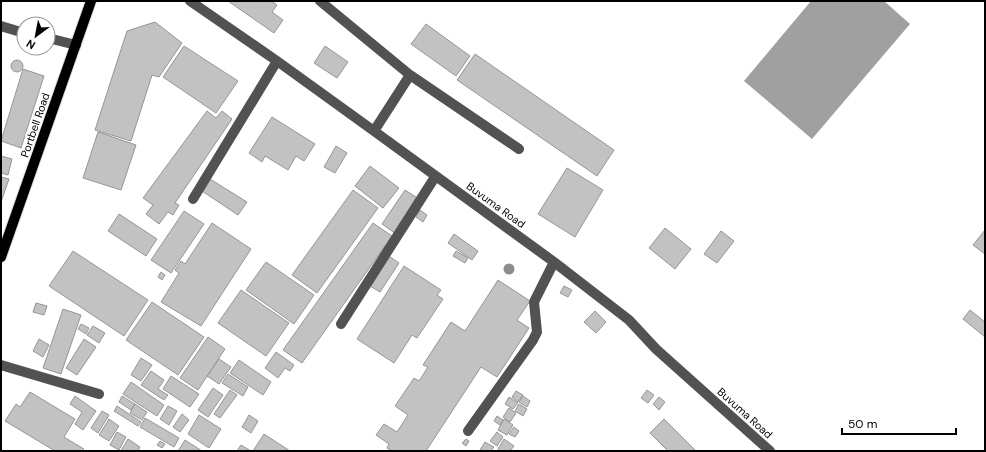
<svg xmlns="http://www.w3.org/2000/svg" width="986" height="452" font-family="'DM Sans',sans-serif">
<style>
.water{fill:#a0a0a0}
.building{fill:#c2c2c2;stroke:#969696}
.lines{fill:none;stroke-linecap:round;stroke-linejoin:round}
.major-casing{stroke:#dbdbdb;stroke-width:12}
.minor{stroke:#525252;stroke-width:10}
.major{stroke:#000;stroke-width:10}
.tree{fill:#8d8d8d}
.labels{text-anchor:middle;stroke-width:4;stroke-linejoin:round;paint-order:stroke}
.street-label{font-size:11px;fill:#000;stroke:#fff}
</style>
<rect width="100%" height="100%" fill="#fff"/>
<!-- water -->
<path class="water" d="M811,1H884L910,24L812,139L744,81Z"/>
<!-- building -->
<path class="building" d="M228,1H271L277,5L272,12L283,20L274,33Z
M155,22L182,43L159,77L152,75L131,141L95,130L127,31Z
M426,24L470,56L456,76L411,44Z
M184,46L238,81L216,113L163,77Z
M325,46L348,62L337,78L314,63Z
M475,54L614,150L597,176L457,80Z
M11 66a6 6 0 1 1 12 0a6 6 0 1 1-12 0Z
M23,69L44,76L21,148L1,141Z
M207,111L216,118L222,111L232,119L175,203L179,205L173,215L168,212L159,224L146,214L153,205L143,198Z
M272,117L315,144L304,161L296,156L288,170L265,156L262,162L249,153Z
M98,132L136,145L121,190L83,178Z
M336,146L347,153L335,173L324,167Z
M1,156L12,159L8,175L1,173Z
M370,166L399,188L383,208L355,186Z
M567,168L603,190L575,237L538,214Z
M1,177L9,179L1,202Z
M210,179L247,202L238,215L202,191Z
M353,190L378,208L317,293L292,275Z
M405,190L419,199L396,234L382,224Z
M420,210L427,215L423,222L416,217Z
M184,211L204,224L171,273L151,260Z
M119,214L157,239L146,256L108,231Z
M212,223L251,249L201,326L161,302L179,273L175,270L181,261L185,264Z
M373,223L392,236L302,363L283,350Z
M665,228L691,249L675,269L649,248Z
M985,230V254L973,245Z
M721,231L734,241L717,263L704,254Z
M454,234L478,251L472,260L448,243Z
M73,251L148,300L124,336L49,286Z
M456,251L468,258L465,263L453,256Z
M389,256L399,263L380,292L370,286Z
M266,262L314,295L294,324L246,290Z
M404,266L441,290L437,295L443,299L417,338L412,335L394,363L357,339Z
M161,272L165,275L162,280L158,277Z
M498,280L530,301L517,320L529,328L497,377L481,367L426,451H392L387,448L389,444L376,435L384,424L397,432L408,415L395,406L414,378L419,381L428,367L423,365L451,322L465,331Z
M564,286L572,290L568,297L560,293Z
M241,290L289,323L266,356L218,323Z
M152,302L204,337L178,375L126,340Z
M36,303L47,306L44,315L33,312Z
M63,309L81,315L61,374L43,368Z
M970,310L985,322V337L963,319Z
M595,311L606,322L596,333L584,322Z
M81,324L89,328L86,334L78,329Z
M93,326L105,333L99,343L87,335Z
M208,337L225,349L198,390L180,378Z
M39,339L49,345L43,357L33,351Z
M84,339L96,347L77,375L66,368Z
M276,352L294,365L290,371L285,368L278,378L265,368Z
M141,358L152,365L141,381L131,375Z
M219,359L231,367L219,384L207,376Z
M239,360L271,382L263,395L230,373Z
M151,371L164,380L158,389L168,395L164,400L141,385Z
M228,374L248,387L243,396L222,383Z
M171,376L199,394L190,407L163,389Z
M131,382L164,405L157,416L123,394Z
M213,388L223,395L208,417L198,410Z
M230,390L237,395L220,418L214,414Z
M647,390L654,395L648,403L641,398Z
M516,391L523,395L518,402L512,397Z
M30,392L75,419L64,437L84,449L82,451H55L5,421L16,404L20,407Z
M75,396L96,411L83,430L75,424L82,412L70,404Z
M122,396L135,404L131,410L119,402Z
M523,396L530,401L527,407L519,402Z
M509,397L518,403L513,409L505,404Z
M659,397L665,402L659,410L653,404Z
M135,404L147,412L142,420L130,413Z
M519,404L527,409L523,416L515,411Z
M117,406L141,422L138,426L114,411Z
M168,406L177,411L169,425L160,419Z
M509,408L516,413L510,422L503,417Z
M102,411L109,415L98,433L91,428Z
M182,414L189,420L180,432L173,427Z
M199,415L221,429L209,448L188,434Z
M249,415L258,421L251,433L242,427Z
M497,416L503,420L500,425L494,421Z
M145,418L179,438L174,447L140,427Z
M109,419L119,426L109,441L99,435Z
M504,419L513,425L507,435L498,430Z
M664,419L696,451H668L650,433Z
M514,427L519,431L515,437L509,434Z
M117,432L126,437L119,450L110,445Z
M497,432L503,437L497,446L490,441Z
M264,434L290,451H253Z
M128,439L140,447L138,451H121Z
M466,439L469,441L466,446L462,443Z
M504,439L514,446L510,451H501L498,449Z
M185,440L202,451H178Z
M160,441L165,444L162,448L157,445Z
M485,442L494,447L491,451L480,450Z
M241,445L251,451H237Z"/>
<g class="lines">
<!-- major casing -->
<g class="major-casing">
<path id="major" d="M1,257L91,1"/>
</g>
<!-- minor -->
<path class="minor" d="M190,1L277,61L374,131L554,262L629,320L656,349L770,451
M320,1L410,75L519,149
M1,26L24,33
M48,38L76,45
M374,131L410,75
M193,199L277,61
M341,324L435,177
M1,365L99,394
M468,431L533,340L537,332L534,302L554,262"/>
<!-- major -->
<use href="#major" class="major"/>
</g>
<!-- trees -->
<circle class="tree" cx="509" cy="269" r="5.5"/>
<g class="labels">
<!-- street labels -->
<g class="street-label">
<text transform="translate(35 125) rotate(-71)" y="4">Portbell Road</text>
<text transform="translate(496 205) rotate(36)" y="4">Buvuma Road</text>
<text transform="translate(745 413) rotate(42)" y="4">Buvuma Road</text>
</g>
</g>
<!-- border -->
<rect width="986" height="452" fill="none" stroke="#000000" stroke-width="4"/>
<!-- north arrow -->
<g transform="translate(36 36) rotate(212)"><circle r="19" fill="#ffffff" stroke="#999999"/>
<path d="M0-3L7 15L0 10L-7 15Z" fill="#000000"/>
<text y="-6" font-size="11" font-weight="bold" text-anchor="middle" fill="#000000">N</text>
</g>
<!-- scale -->
<path d="M842 428v6h114v-6" fill="none" stroke="#000000" stroke-width="2"/>
<text x="848" y="428" font-size="12" fill="#000000" stroke="#ffffff" stroke-width="3" paint-order="stroke">50 m</text>
</svg>
